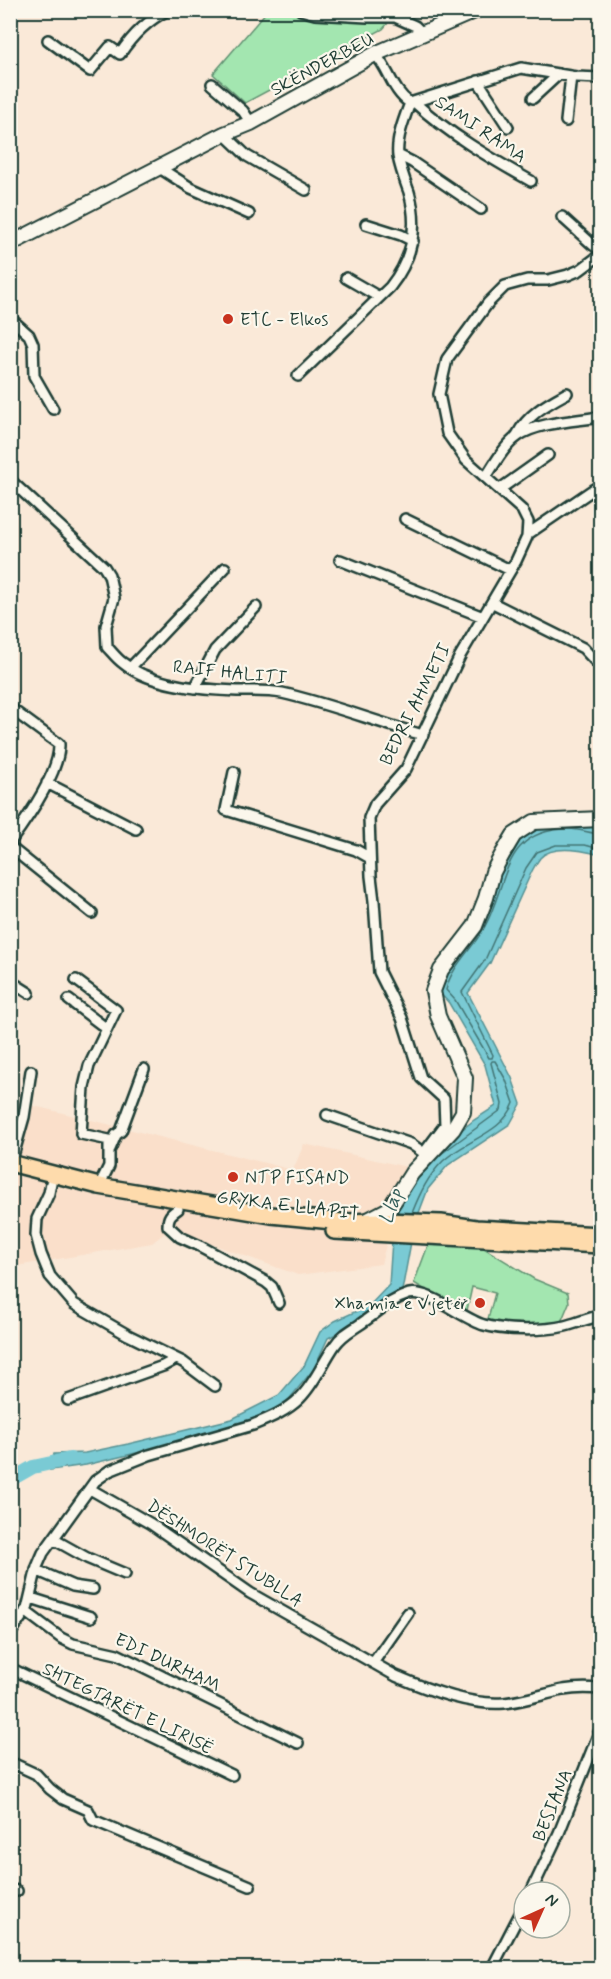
<svg xmlns="http://www.w3.org/2000/svg" width="611" height="1979" font-family="Mynerve,sans-serif">
<style>
.built{fill:#fadfca}
.green{fill:#a3e6b0;stroke:#619272;stroke-width:1.5}
.water{fill:#7acad4;stroke:#569294;stroke-width:1.5}
.lines{fill:none;stroke-linecap:round;stroke-linejoin:round}
.shore{stroke:#437574;stroke-width:1.5}
.river{stroke:#7acad4;stroke-width:14}
.minor-casing{stroke:#1f3d34;stroke-width:14}
.secondary-casing{stroke:#1f3d34;stroke-width:18}
.primary-casing{stroke:#1f3d34;stroke-width:20}
.minor{stroke:#fbf7ec;stroke-width:9}
.secondary{stroke:#fbf7ec;stroke-width:14}
.primary{stroke:#fedbac;stroke-width:15}
.poi-dot{fill:#c8321e;stroke:#fbf7ec;stroke-width:2}
.labels{text-anchor:middle;stroke-width:4.5;stroke-linejoin:round;paint-order:stroke}
.street-label{font-size:18px;fill:#1f3d34;stroke:#fbf7ec}
.poi-label{font-size:18px;fill:#1f3d34;stroke:#fbf7ec;text-anchor:start}
.water-label{font-size:20px;font-style:italic;fill:#36605c;stroke:#fbf7ec}
</style>
<rect width="100%" height="100%" fill="#fae9d8"/>
<filter id="ink" filterUnits="userSpaceOnUse"><feTurbulence type="fractalNoise" baseFrequency=".0167" numOctaves="2"/><feDisplacementMap in="SourceGraphic" scale="12" xChannelSelector="R" yChannelSelector="G"/><feConvolveMatrix kernelMatrix="1 2 1 2 8 2 1 2 1" color-interpolation-filters="sRGB"/></filter>
<g filter="url(#ink)">
<!-- built -->
<path class="built" d="M358,11H437L413,18Z
M10,1100L293,1170L304,1144L407,1167L381,1264L298,1275L170,1229L152,1243L11,1267Z"/>
<!-- green -->
<path class="green" d="M267,11H285L339,21L389,22L383,29L245,103L213,74Z
M430,1240H471L534,1279L568,1293L569,1303L561,1322L549,1325L489,1322L488,1319L495,1293L472,1287L466,1315L414,1283Z"/>
<!-- water -->
<path class="water" d="M589,826L600,828V855C585,851 553,844 540,858C537,862 534,867 532,871L490,963L468,993L512,1078L521,1104L510,1124L448,1165L428,1189L414,1226L401,1296L369,1317L328,1338L313,1370L286,1403L262,1417L178,1443L86,1465L50,1470L54,1454L85,1453L128,1444L232,1419L279,1395L304,1366L320,1332L335,1321L370,1305L389,1285L392,1240L390,1217L429,1156L474,1120L496,1106L485,1065L449,1003L438,991C454,952 478,917 497,880C504,864 509,842 525,833C543,822 569,826 589,826Z"/>
<g class="lines">
<!-- shore -->
<path class="shore" d="M600,834C590,833 579,829 569,829C501,829 509,883 484,928C473,949 451,966 446,990L455,1000L489,1058H492L493,1055L462,992L485,960L526,868L537,852L556,845H585L600,849
M412,1213C420,1193 428,1176 443,1161C465,1140 503,1133 514,1103L506,1080L495,1061H492L491,1063L502,1104L501,1110L441,1154"/>
<!-- river -->
<path class="river" d="M10,1480L33,1467L70,1459"/>
<!-- minor casing -->
<g class="minor-casing">
<path id="minor" d="M301,10L315,14L367,17H395L415,26L423,34
M48,40L90,71L110,47L120,54C132,36 148,20 168,10
M375,54C389,69 392,91 410,103L521,68L576,77L600,78
M478,81L508,127
M212,84L243,111L251,123
M533,98L559,74
M414,102C449,134 490,158 531,181
M566,121L571,76
M224,134L247,156L306,190
M398,155L412,162L481,209
M158,167L191,188L249,214
M562,217L593,245L600,249
M366,224L401,235L413,241
M346,278L379,297
M10,318L29,335L33,344L34,376L53,409
M298,376L390,287C413,258 419,227 409,192C405,181 400,168 398,156C396,139 404,119 410,103
M517,435C528,414 547,404 567,393
M486,477C495,463 504,446 518,436C538,422 576,421 600,417
M10,480L104,567L109,575L114,598L106,626L107,647C112,652 117,659 123,663C151,686 202,690 237,691C252,691 268,690 282,693C330,704 376,722 423,735
M500,489L548,455
M405,519L510,570
M528,534L594,489
M340,560L483,617
M493,603L583,648L598,664
M130,668L225,568
M195,688L215,650L256,607
M10,708L59,744C60,772 27,819 10,842
M234,772L226,810L356,850L370,858
M47,783L136,829
M10,847L92,913
M76,980L116,1010L89,1066L84,1087L81,1134L109,1140V1166L99,1186
M10,981L29,993
M69,1000L107,1029
M327,1115L411,1144L424,1153L445,1125L444,1099L421,1078L402,1018L379,972L374,901L371,876L369,818L375,804L406,769L460,656L516,561L527,537L528,522L522,510L466,460L447,433L439,394L447,359L488,303L505,286L527,280H548L568,275L580,270L600,255
M110,1149L116,1135L121,1131L144,1069
M11,1163L24,1117L31,1071
M51,1183L49,1193L37,1219L36,1235L41,1254L50,1276L74,1304L128,1335L183,1362L215,1386
M178,1209C171,1214 168,1216 168,1226L180,1237L200,1246L266,1282L272,1287L279,1303
M68,1400L163,1366L176,1359
M90,1489L151,1524L250,1593L396,1676C426,1689 471,1706 504,1703C524,1701 544,1694 563,1690C575,1688 588,1688 600,1689
M53,1539L87,1558L125,1574
M36,1570L73,1586L93,1589
M31,1598L91,1617
M25,1611L61,1638L73,1644L117,1654L298,1743
M10,1634L27,1609L37,1567L43,1553L95,1481L109,1471L149,1455L253,1425C270,1418 287,1411 300,1398C315,1383 323,1362 335,1345C342,1335 350,1331 359,1325C376,1314 389,1300 409,1294C429,1289 463,1319 484,1325C505,1331 544,1331 565,1326C577,1323 588,1318 600,1316
M373,1663L408,1613
M10,1668L232,1775
M10,1762L36,1774L50,1789L63,1799L88,1810L93,1820L250,1886
M10,1889L17,1891
M531,1892L559,1833L600,1730
M492,1968L524,1906"/>
</g>
<!-- secondary casing -->
<g class="secondary-casing">
<path id="secondary" d="M10,244L224,134L251,123L375,54L477,10
M368,1220L389,1209L412,1173L453,1129L463,1112L465,1078L438,1016L433,991L441,970L475,926L486,898L493,872L502,855L514,835L534,822L600,819"/>
</g>
<!-- primary casing -->
<g class="primary-casing">
<path id="primary" d="M10,1163L99,1186L271,1215L343,1222L384,1221L441,1223L476,1228L600,1235
M334,1231L600,1245"/>
</g>
<!-- minor -->
<use href="#minor" class="minor"/>
<!-- secondary -->
<use href="#secondary" class="secondary"/>
<!-- primary -->
<use href="#primary" class="primary"/>
</g>
</g>
<!-- markers -->
<g class="poi-dot">
<circle cx="228" cy="319" r="6"/>
<circle cx="233" cy="1177" r="6"/>
<circle cx="480" cy="1303" r="6"/>
</g>
<g class="labels">
<!-- street labels -->
<g class="street-label">
<text transform="translate(322 64) rotate(-28)" y="6">SKËNDERBEU</text>
<text transform="translate(481 129) rotate(34)" y="6">SAMI RAMA</text>
<text transform="translate(230 672) rotate(6)" y="6">RAIF HALITI</text>
<text transform="translate(415 704) rotate(-63)" y="6">BEDRI AHMETI</text>
<text transform="translate(288 1205) rotate(7)" y="6">GRYKA E LLAPIT</text>
<text transform="translate(225 1553) rotate(33)" y="6">DËSHMORËT STUBLLA</text>
<text transform="translate(168 1662) rotate(25)" y="6">EDI DURHAM</text>
<text transform="translate(128 1708) rotate(26)" y="6">SHTEGTARËT E LIRISË</text>
<text transform="translate(552 1805) rotate(-68)" y="6">BESIANA</text>
</g>
<!-- poi labels -->
<g class="poi-label">
<text x="240" y="325">ETC - Elkos</text>
<text x="245" y="1183">NTP FISAND</text>
<text x="468" y="1309" text-anchor="end">Xhamia e Vjetër</text>
</g>
<!-- water labels -->
<g class="water-label">
<text transform="translate(390 1206) rotate(-71)" y="7">Llap</text>
</g>
</g>
<!-- margin -->
<rect width="611" height="1979" fill="none" stroke="#fbf7ec" stroke-width="36"/>
<rect x="18" y="18" width="575" height="1943" fill="none" stroke="#1f3d34" stroke-width="2" filter="url(#ink)"/>
<!-- north arrow -->
<g transform="translate(542 1910) rotate(45)"><circle r="28" fill="#fbf7ec" stroke="#a3ada2" stroke-width="1.5"/>
<path d="M0-4.5L10 22L0 15L-10 22Z" fill="#c8321e"/>
<text y="-9" font-size="16" font-weight="bold" text-anchor="middle" fill="#1f3d34">N</text>
</g>
</svg>
